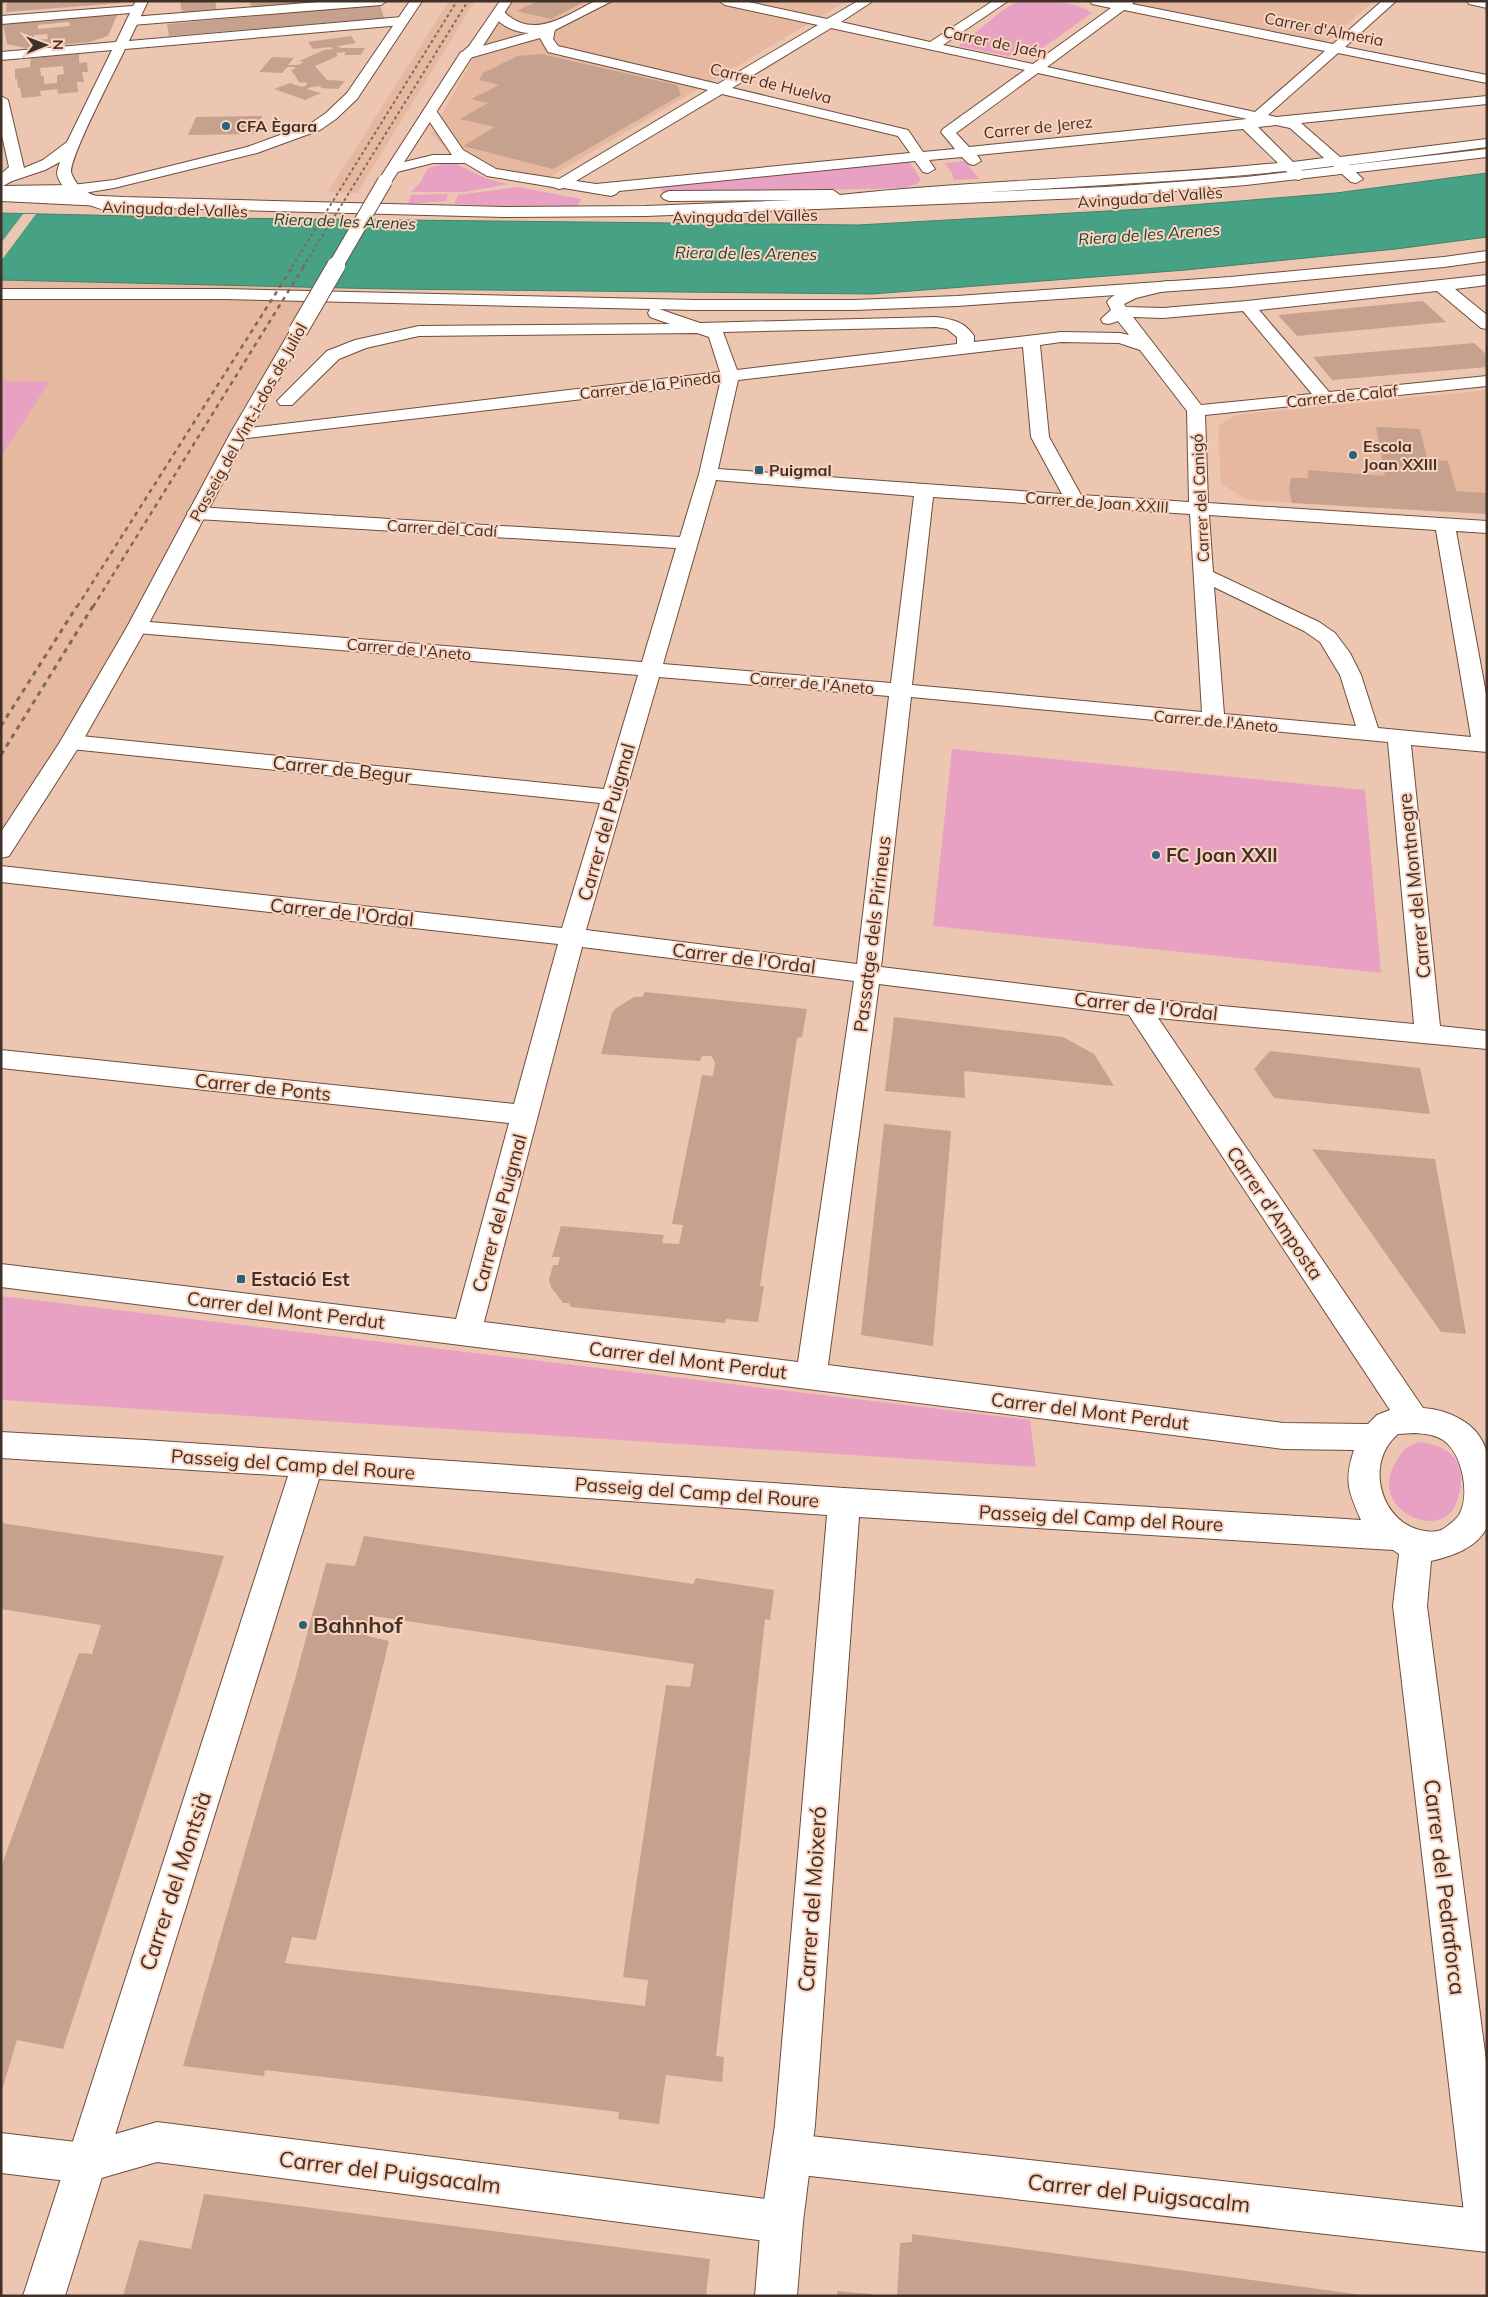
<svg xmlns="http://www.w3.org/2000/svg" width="1488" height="2297" font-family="Mulish,sans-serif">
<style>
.built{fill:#e5b89f}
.green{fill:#e9a1c3}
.water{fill:#47a285;stroke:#458069}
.pier{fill:#edc6b1}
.building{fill:#c6a18d;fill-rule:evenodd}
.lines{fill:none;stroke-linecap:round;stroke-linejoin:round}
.pedestrian-casing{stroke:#6e4d3b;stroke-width:2}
.minor-casing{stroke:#6e4d3b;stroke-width:2}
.tertiary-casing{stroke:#6e4d3b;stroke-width:2}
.secondary-casing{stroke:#6e4d3b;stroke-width:2}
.pedestrian{fill:#fff;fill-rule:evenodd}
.minor{fill:#fff;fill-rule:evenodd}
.tertiary{fill:#fff;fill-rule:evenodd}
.secondary{fill:#fff;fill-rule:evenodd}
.rail-far2{stroke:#80685b;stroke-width:2;stroke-dasharray:3 3;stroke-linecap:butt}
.rail-far1{stroke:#80685b;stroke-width:2.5;stroke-dasharray:4.5 4.5;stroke-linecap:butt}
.rail{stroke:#80685b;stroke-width:3;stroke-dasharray:5 5;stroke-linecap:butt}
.tertiary-bridge-far1-casing{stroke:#6e4d3b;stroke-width:16;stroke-linecap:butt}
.tertiary-bridge-casing{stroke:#6e4d3b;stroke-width:20;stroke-linecap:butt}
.tertiary-bridge-far1{stroke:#fff;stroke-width:14}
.tertiary-bridge{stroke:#fff;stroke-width:18}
.poi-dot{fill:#28627b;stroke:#fad3be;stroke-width:2}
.labels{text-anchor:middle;stroke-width:4;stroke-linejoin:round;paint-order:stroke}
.far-street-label{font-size:16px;fill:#403128;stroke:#fad3be}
.far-poi-label{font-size:16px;font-weight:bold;fill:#403128;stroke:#fad3be;text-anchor:start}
.far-water-label{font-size:16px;font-style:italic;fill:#184134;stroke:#fad3be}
.street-label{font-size:19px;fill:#403128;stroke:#fad3be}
.poi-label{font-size:19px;font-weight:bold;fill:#403128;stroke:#fad3be;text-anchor:start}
.near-poi-label{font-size:22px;font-weight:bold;fill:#403128;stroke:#fad3be;text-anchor:start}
.near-street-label{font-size:22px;fill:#403128;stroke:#fad3be}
</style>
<rect width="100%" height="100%" fill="#edc6b1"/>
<!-- built -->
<path class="built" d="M449,1H475L357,193L328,192Z
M505,1H847L548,178L508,180L461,163L431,134Z
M1116,1H1374L1325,43Z
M350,238L1,857V242Z
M1487,390V514L1248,500L1221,484L1218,426L1235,415Z"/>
<!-- green -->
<path class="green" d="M1018,1C1041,1 1075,0 1092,13L1034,54L1008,56L959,46L1003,10Z
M909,161L921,180L917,184L903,188L696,193H663L659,185Z
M965,161L979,179L954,180L951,171L944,163Z
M447,163L456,164L485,178L508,184L465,192H411L420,183L428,168Z
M518,187L581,199L577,207H521L454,204L458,195Z
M448,194L446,201L408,204L411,195Z
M1,381L49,382L1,457Z
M952,749L1365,790L1381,973L933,926Z
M1,1296L1030,1420L1036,1467L1,1400Z
M1420,1442C1457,1447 1469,1468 1456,1504C1442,1543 1364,1509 1397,1460C1403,1450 1408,1444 1420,1442Z"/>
<!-- water -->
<path class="water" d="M1487,173V237L1396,249L1186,270L872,294L388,289L1,280V213L218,218L858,225L1143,209L1336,193Z"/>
<!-- pier -->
<path class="pier" d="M23,214H36L1,261V243Z"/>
<!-- building -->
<path class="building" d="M7,1H121V3L6,12Z
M180,1H215L217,10L182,13Z
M250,1H314V3L251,8Z
M537,1H586L551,19L517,11Z
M380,5L384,18L169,36L167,24Z
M118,13L108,36L90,42L26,48L7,44L3,24ZM69,22L70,26L38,29V25ZM47,34L48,39L35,40L34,35Z
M351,36L356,43L338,46L341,48H365L361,55H344L346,52L336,53L338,56L315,66L327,80L345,81L338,89L320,88L322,86L311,87L307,89L321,93L305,100L274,89L290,83L302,87L307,85L306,82L300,83L291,70L295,69L294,67H287L282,73L259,72L272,57L294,58L288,65H298L304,62L299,61L324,50L333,49L331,47L313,49L308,42Z
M79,54V63L87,62L88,72H82L84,82H77L78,92L58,94L57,89L40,91L41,96L22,98L20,88H18L17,79H15V69L30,67L31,58ZM63,66L64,74L57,75V83L44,84V76H41L40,68Z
M541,54L677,85L681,95L553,169L463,146L495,127L460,119L488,103L471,99L499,85L479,80L483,73L517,56Z
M262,116L257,134L188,135L196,117Z
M1423,301L1446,322L1297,336L1278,315Z
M1474,343L1487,355V367L1332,380L1313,357Z
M1376,427L1420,429L1427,459L1448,461L1456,491L1487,493V514L1292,503L1289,491L1291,478H1308V470L1385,476Z
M645,992L807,1009L802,1037L797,1038L760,1286H764L758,1322L726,1319L725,1323L571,1307L569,1303H563L551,1287L549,1280L553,1265H558L560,1257H552L561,1226L664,1235L662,1243L679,1244L683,1225L672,1224L702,1075L713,1076L715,1062L711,1056H702L700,1061L601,1054L612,1013L615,1009L634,997H642Z
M894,1017L1063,1037L1094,1054L1114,1086L964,1071L965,1098L885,1091Z
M1270,1051L1420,1068L1430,1114L1274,1098L1254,1069Z
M884,1124L951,1131L933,1346L861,1335Z
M1312,1149L1435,1159L1466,1334L1441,1332Z
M1,1523L224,1556L63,2049L17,2040L2,2090L1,1867L79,1653L92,1654L101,1625L1,1609Z
M364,1536L693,1584L696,1578L774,1590L770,1620L765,1619L716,2056L724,2057L722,2082L666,2075L659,2124L618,2119L619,2112L265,2070L264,2076L183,2066L295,1679L326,1563L355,1566ZM373,1616L694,1664L690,1687L666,1685L628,1940L623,1977L648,1980L645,2006L285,1963L292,1937L316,1940L389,1641L367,1636Z
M204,2194L710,2259L706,2296H123L139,2240L191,2249Z
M912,2234L1363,2295V2296H897L900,2243L912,2242Z
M837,2291L872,2294V2296H837Z"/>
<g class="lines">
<!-- pedestrian casing -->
<g class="pedestrian-casing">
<path id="pedestrian" d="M331,1H387L381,5L132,25L126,21L132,17Z
M157,2122L782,2201L797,2207L803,2222L797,2237L782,2243L157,2162L84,2183L1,2173V2133L84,2143Z
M792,2134L1487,2210V2252L792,2174L778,2168L772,2154L778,2140Z"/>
</g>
<!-- minor casing -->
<g class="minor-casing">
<path id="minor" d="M136,1H148L129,41L402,17L408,21L402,25L125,49C115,71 71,154 71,172C72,175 73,177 74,179C83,196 108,200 124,205L127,208L124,211C105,216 59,195 57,173C57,170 59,165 60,162L45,170L12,181L1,187V174L9,167L1,131V96L8,100L24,168L43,160L67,142L112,50L1,60V52L116,42L130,13L1,24V16L133,6Z
M595,1H612L555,30L553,39L558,46L718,84L818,25L725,5L719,1H744L827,19L858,1H873L841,22L930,42L993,1H1008L943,45L1033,64L1111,8L1092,4L1090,1H1135L1132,4L1333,44L1382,1H1396L1345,47L1487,75V83L1338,53L1268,115L1276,117L1487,96V104L1301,123L1340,157L1487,139V147L1348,165L1363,179L1356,183L1351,182L1333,166L1301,170L1306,176L1299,180L1294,179L1286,171C1129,187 971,189 814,207L809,205L806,202L808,200L669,201L664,199L661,196L664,193L669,191L833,190L840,195C986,179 1132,178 1278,163L1243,129L977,155L981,161L974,165L969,164L962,157L929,160L935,169L928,173L923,172L915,161L619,191L616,194L611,196L564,188L559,189L553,187L487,176L465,163H433L393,173L388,172L386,169L388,166L433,155H452L423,112L425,109H435L463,150L496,169L559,179L708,90L548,52L540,38L466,59L459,55L461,52L529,33C514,32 501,26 492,14L493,11H503C532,41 565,16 595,1ZM1124,10L1325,51L1255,112L1047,67ZM831,28L1025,70L943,129L941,132L955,149L923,152L908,130L732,88ZM1038,73L1247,119L969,147L956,133ZM722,94L898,136L910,153L596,184L576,181ZM1276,125L1290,128L1324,158L1293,162L1258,127Z
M1467,1H1487V8L1469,4Z
M1487,275V285L1455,289L1487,315V329L1481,328L1437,291L1259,310L1329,392L1487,376V386L1205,415L1208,503L1487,521V533L1456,531L1487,699V752L1411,745L1440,1026L1487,1031V1049L1158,1018L1423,1408C1449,1410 1478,1423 1486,1450C1488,1463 1487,1510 1487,1527C1477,1548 1452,1556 1431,1561L1427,1606L1487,2068V2251L1472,2245L1466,2230L1393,1606L1399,1554L1393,1550L859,1517L815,2125L803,2222L797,2296H755L761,2222L775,2125L827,1515L319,1479L65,2296H23L288,1476L1,1458V1432L145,1440L844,1488L1361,1520C1348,1491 1344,1480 1354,1450L1283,1449L1,1287V1264L456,1319L509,1123L1,1068V1050L514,1104L558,944L1,882V866L562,928L600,803L71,749L63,747L60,742L63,737L71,735L604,789L638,675L137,633L130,631L127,627L130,623L137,621L642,662L676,548L197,519L190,517L187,513L190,509L197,507L680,537L699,474L720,383L239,439L233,438L230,434L233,430L720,372L709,337L697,333L419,336L366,348L339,359L292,405H280L277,401L327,351L355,340L419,326L670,324L650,317L648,313L650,309L656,308L700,323L936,317C952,319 965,322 974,336V342L1061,332L1120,333L1129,335L1118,321L1109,324L1103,323L1101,319L1111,310L1107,302C1116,288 1151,285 1167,281L1173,283L1175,286L1173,289L1136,298L1124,304L1126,307L1163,308L1247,301ZM1243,311L1312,394L1201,405L1133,317L1163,318ZM936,327L947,329L957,337V344L737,370L723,332ZM1061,342L1119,343L1140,350L1187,411L1189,502L1081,495L1049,437L1040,345ZM1023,347L1031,437L1062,494L718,469L738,380ZM716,480L914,496L891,683L663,664ZM933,497L1190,514L1202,712L912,685ZM1209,515L1436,530L1471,737L1378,728L1361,675L1350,653L1335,633L1319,622L1213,572ZM1214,587L1304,631L1320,642L1340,675L1356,726L1224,714ZM659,677L889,696L857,964L586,930ZM911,697L1388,742L1414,1024L1137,998L881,967ZM582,947L854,981L798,1362L484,1322ZM879,984L1129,1015L1390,1410L1377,1415L1368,1424L1283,1423L828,1365ZM1414,1433C1425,1434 1434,1434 1443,1440C1462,1453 1470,1493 1460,1513C1458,1518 1448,1526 1443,1529C1438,1532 1431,1532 1425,1531C1381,1525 1363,1463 1398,1434Z"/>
</g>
<!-- tertiary casing -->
<g class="tertiary-casing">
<path id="tertiary" d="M410,1H422L357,99L336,119L320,130L257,153L114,188L72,195L1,196V186L72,185L114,180L247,147L310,124L326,113L347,93Z
M500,1H512L479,52L471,58L390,184H380L378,181L459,55L469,46Z
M298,326L304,327L306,331L248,434L147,627L82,742L9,856L1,858V832L60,742L127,627L230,434L290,331L292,327Z"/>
</g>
<!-- secondary casing -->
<g class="secondary-casing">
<path id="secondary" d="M1487,149V157L1246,185L1106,197L646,216L504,217L123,207L1,201V191L123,197L504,207L646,206L1106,187L1246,177Z
M1487,251V261L1444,267L1230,287L957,306L854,310H695L224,299H1V289H224L695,300H854L957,296L1230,277L1444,257Z"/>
</g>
<!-- pedestrian -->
<use href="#pedestrian" class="pedestrian"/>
<!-- minor -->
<use href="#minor" class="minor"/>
<!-- tertiary -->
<use href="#tertiary" class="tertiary"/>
<!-- secondary -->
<use href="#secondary" class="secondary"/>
<!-- rail-far2 -->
<path class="rail-far2" d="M292,267L457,1
M303,267L468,1"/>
<!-- rail-far1 -->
<path class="rail-far1" d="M77,607L293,266
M93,607L304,266"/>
<!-- rail -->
<path class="rail" d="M1,726L77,606
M1,755L93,606"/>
<!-- tertiary-bridge-far1 casing -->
<g class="tertiary-bridge-far1-casing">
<path id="tertiary-bridge-far1" d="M335,267L385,181"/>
</g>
<!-- tertiary-bridge casing -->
<g class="tertiary-bridge-casing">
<path id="tertiary-bridge" d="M298,331L336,266"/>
</g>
<!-- tertiary-bridge-far1 -->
<use href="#tertiary-bridge-far1" class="tertiary-bridge-far1"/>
<!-- tertiary-bridge -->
<use href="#tertiary-bridge" class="tertiary-bridge"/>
</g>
<!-- markers -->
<g class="poi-dot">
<circle cx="226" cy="126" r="5"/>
<circle cx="1353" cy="455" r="5"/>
<rect x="754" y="465" width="10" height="10" rx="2.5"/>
<circle cx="1156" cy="855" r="5"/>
<rect x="236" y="1274" width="10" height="10" rx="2.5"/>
<circle cx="303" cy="1625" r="5"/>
</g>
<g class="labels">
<!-- far-street labels -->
<g class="far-street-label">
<text transform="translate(1324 29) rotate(11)" y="6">Carrer d'Almeria</text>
<text transform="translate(995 42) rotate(12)" y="6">Carrer de Jaén</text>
<text transform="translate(771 83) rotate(14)" y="6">Carrer de Huelva</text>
<text transform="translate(1038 127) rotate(-6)" y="6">Carrer de Jerez</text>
<text transform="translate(1150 197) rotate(-4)" y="6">Avinguda del Vallès</text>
<text transform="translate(175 209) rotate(2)" y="6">Avinguda del Vallès</text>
<text transform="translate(745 216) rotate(-1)" y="6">Avinguda del Vallès</text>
<text transform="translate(650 385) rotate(-7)" y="6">Carrer de la Pineda</text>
<text transform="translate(1342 396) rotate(-6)" y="6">Carrer de Calaf</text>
<text transform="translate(248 422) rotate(-61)" y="6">Passeig del Vint-i-dos de Juliol</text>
<text transform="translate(1200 498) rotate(-93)" y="6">Carrer del Canigó</text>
<text transform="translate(1097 502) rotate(4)" y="6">Carrer de Joan XXIII</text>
<text transform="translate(442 528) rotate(3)" y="6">Carrer del Cadí</text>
<text transform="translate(409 649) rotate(5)" y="6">Carrer de l'Aneto</text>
<text transform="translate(812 683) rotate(5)" y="6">Carrer de l'Aneto</text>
<text transform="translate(1216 721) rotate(5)" y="6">Carrer de l'Aneto</text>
</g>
<!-- far-poi labels -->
<g class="far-poi-label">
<text x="236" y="132">CFA Ègara</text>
<text x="1363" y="452">Escola<tspan x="1363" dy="18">Joan XXIII</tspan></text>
<text x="769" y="476">Puigmal</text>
</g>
<!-- far-water labels -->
<g class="far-water-label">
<text transform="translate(345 221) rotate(2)" y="6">Riera de les Arenes</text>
<text transform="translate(1149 234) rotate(-4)" y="6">Riera de les Arenes</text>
<text transform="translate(746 253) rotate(1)" y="6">Riera de les Arenes</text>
</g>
<!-- street labels -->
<g class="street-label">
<text transform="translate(342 769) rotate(6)" y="7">Carrer de Begur</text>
<text transform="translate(606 822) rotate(-74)" y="7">Carrer del Puigmal</text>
<text transform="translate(1414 886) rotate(-96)" y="7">Carrer del Montnegre</text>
<text transform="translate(342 912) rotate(6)" y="7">Carrer de l'Ordal</text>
<text transform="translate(872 934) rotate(-83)" y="7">Passatge dels Pirineus</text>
<text transform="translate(744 958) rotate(7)" y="7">Carrer de l'Ordal</text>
<text transform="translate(1146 1006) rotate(6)" y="7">Carrer de l'Ordal</text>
<text transform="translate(263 1087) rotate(6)" y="7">Carrer de Ponts</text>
<text transform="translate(499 1213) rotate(-75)" y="7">Carrer del Puigmal</text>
<text transform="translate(1275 1213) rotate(56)" y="7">Carrer d'Amposta</text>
<text transform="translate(286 1310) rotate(7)" y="7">Carrer del Mont Perdut</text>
<text transform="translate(688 1360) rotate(7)" y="7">Carrer del Mont Perdut</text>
<text transform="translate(1090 1411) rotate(7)" y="7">Carrer del Mont Perdut</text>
<text transform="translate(293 1464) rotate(4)" y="7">Passeig del Camp del Roure</text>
<text transform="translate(697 1492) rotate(4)" y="7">Passeig del Camp del Roure</text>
<text transform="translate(1101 1518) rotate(3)" y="7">Passeig del Camp del Roure</text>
</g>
<!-- poi labels -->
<g class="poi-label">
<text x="1166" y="862">FC Joan XXII</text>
<text x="251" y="1286">Estació Est</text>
</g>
<!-- near-poi labels -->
<g class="near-poi-label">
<text x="313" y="1633">Bahnhof</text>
</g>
<!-- near-street labels -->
<g class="near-street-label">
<text transform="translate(175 1881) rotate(-72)" y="8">Carrer del Montsià</text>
<text transform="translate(1445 1887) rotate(83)" y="8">Carrer del Pedraforca</text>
<text transform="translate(812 1899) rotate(-86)" y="8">Carrer del Moixeró</text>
<text transform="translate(390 2172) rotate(7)" y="8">Carrer del Puigsacalm</text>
<text transform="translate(1139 2193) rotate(6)" y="8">Carrer del Puigsacalm</text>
</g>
</g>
<!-- border -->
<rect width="1488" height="2297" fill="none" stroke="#403128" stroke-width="5"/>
<!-- north arrow -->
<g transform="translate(45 45) rotate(89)" stroke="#fad3be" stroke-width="4" paint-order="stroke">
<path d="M0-4L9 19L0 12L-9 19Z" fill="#403128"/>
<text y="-8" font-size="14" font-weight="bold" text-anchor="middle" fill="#403128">N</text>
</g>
</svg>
